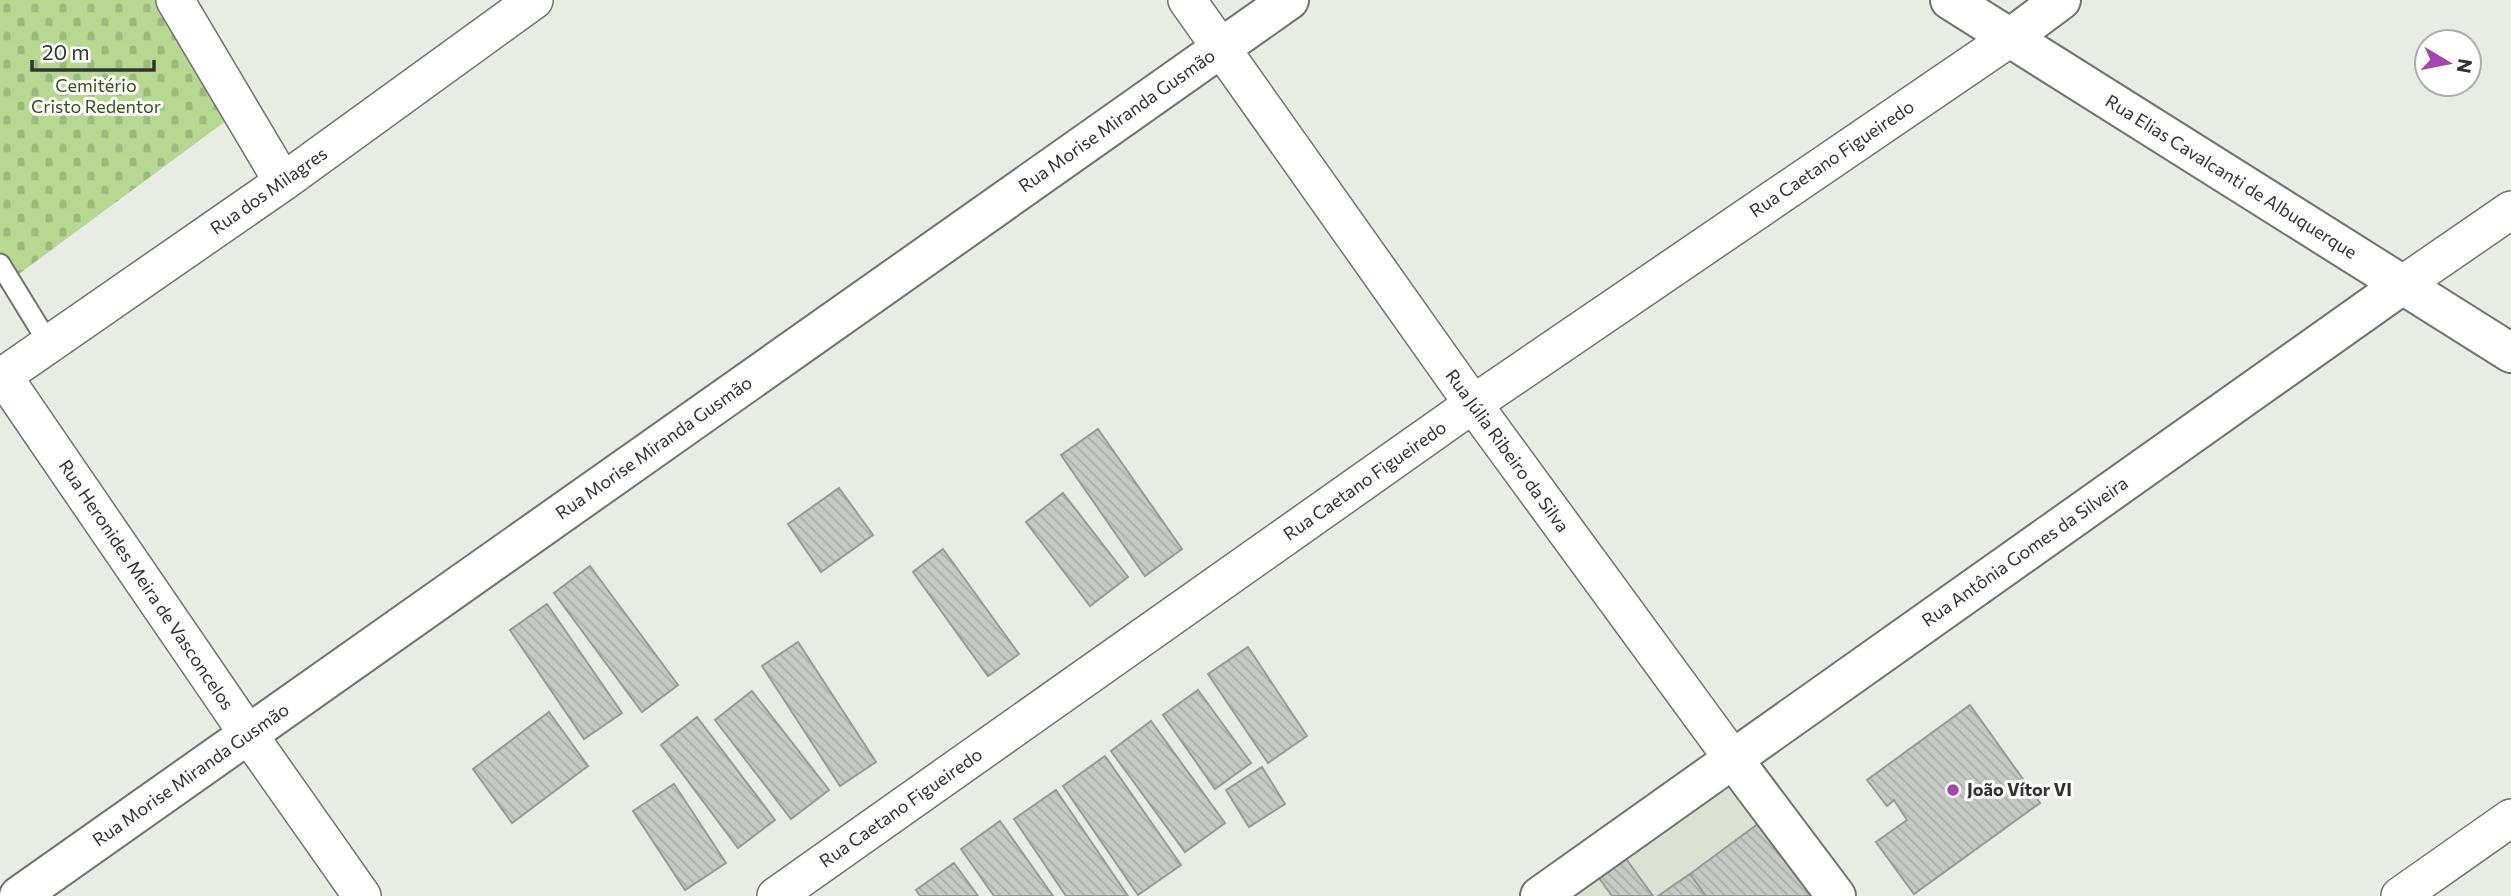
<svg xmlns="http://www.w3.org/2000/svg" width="2511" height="896" font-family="Commissioner,sans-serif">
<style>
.built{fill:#dbe2d4}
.cemetery{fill:url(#cemetery-stones)}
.building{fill:url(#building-back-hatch);stroke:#989b95;stroke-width:2}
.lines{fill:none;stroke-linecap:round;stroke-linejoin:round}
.lane-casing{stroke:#70736d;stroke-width:23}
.street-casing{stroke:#70736d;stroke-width:40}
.secondary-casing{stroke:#70736d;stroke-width:42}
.primary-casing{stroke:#70736d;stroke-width:42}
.lane{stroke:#fff;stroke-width:19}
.street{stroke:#fff;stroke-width:37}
.secondary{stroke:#fff;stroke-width:38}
.primary{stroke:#fff;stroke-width:38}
.poi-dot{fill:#a446af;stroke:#fff;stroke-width:2.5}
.labels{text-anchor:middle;stroke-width:6;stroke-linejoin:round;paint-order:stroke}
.park-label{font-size:18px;fill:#365011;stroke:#fff}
.street-label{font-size:18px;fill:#323331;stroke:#fff}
.poi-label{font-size:18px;font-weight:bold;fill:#323331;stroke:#fff;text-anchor:start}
</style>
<defs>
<pattern id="cemetery-stones" width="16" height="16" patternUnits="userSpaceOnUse" patternTransform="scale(1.75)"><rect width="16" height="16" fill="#b6d891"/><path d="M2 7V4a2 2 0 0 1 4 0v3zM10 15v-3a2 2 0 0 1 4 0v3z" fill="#9dba7e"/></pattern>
<pattern id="building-back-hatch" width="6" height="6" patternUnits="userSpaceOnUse" patternTransform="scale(1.75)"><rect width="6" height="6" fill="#c7cac4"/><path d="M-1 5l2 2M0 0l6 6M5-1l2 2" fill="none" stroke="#abaea9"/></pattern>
</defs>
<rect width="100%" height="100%" fill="#e8ece5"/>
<!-- built -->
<path class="built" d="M1739,759L1835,896H1552Z"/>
<!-- cemetery -->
<path class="cemetery" d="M0,0H168L242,109L0,288Z"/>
<!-- building -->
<path class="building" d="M1098,429L1182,549L1145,576L1061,455Z
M839,488L873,535L821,572L788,524Z
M1063,493L1128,577L1090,606L1026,522Z
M943,549L1019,654L988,676L913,572Z
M590,566L678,685L642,712L554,593Z
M547,604L622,713L584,739L510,630Z
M798,642L876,762L840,786L762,666Z
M1248,647L1307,736L1268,763L1208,674Z
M1198,690L1251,763L1215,789L1163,715Z
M752,691L829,790L791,819L715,720Z
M1970,705L2040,803L1914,894L1876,842L1907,820L1894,800L1887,806L1867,780Z
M549,712L588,766L512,823L473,769Z
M697,717L775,820L738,848L661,745Z
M1151,721L1225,823L1185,852L1111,751Z
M1105,756L1181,865L1138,895L1063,786Z
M1262,767L1285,804L1249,827L1226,790Z
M674,784L726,863L685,890L633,811Z
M1056,790L1128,896H1066L1014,819Z
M1766,818L1821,896H1706L1690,874Z
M1000,821L1053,896H994L961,849Z
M1624,856L1653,896H1612L1597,875Z
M954,863L978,896H920L916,890Z
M1690,874L1706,896H1658Z"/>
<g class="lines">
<!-- lane casing -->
<g class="lane-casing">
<path id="lane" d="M0,264L49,344"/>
</g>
<!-- street casing -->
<g class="street-casing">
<path id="street" d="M175,0L283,182
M1187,0L1473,404L1733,759
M2402,285L2511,210
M3,376L248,734L362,896
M0,378L283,182L534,0
M776,896L1473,404L2010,38
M2400,896L2511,818"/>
</g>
<!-- secondary casing -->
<g class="secondary-casing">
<path id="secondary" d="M1950,0L2511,353
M2010,38L2061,0
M1733,759L2402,285
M19,896L1289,0"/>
</g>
<!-- primary casing -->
<g class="primary-casing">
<path id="primary" d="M1540,896L1733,759L1836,896"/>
</g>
<!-- lane -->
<use href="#lane" class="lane"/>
<!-- street -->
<use href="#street" class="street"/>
<!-- secondary -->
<use href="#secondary" class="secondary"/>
<!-- primary -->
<use href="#primary" class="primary"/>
</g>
<!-- markers -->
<circle class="poi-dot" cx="1953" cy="790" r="7"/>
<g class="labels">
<!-- park labels -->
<g class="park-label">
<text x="96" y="92">Cemitério<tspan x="96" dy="21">Cristo Redentor</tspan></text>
</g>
<!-- street labels -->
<g class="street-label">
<text transform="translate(1117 121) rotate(-35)" y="6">Rua Morise Miranda Gusmão</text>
<text transform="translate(1832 159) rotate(-34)" y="6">Rua Caetano Figueiredo</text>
<text transform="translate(2231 177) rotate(32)" y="6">Rua Elias Cavalcanti de Albuquerque</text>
<text transform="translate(269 191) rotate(-35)" y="6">Rua dos Milagres</text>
<text transform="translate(654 448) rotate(-35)" y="6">Rua Morise Miranda Gusmão</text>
<text transform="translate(1507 451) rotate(54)" y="6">Rua Júlia Ribeiro da Silva</text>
<text transform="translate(1365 481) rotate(-35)" y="6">Rua Caetano Figueiredo</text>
<text transform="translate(2025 552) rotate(-35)" y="6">Rua Antônia Gomes da Silveira</text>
<text transform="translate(146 585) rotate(56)" y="6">Rua Heronides Meira de Vasconcelos</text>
<text transform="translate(191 775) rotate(-35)" y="6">Rua Morise Miranda Gusmão</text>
<text transform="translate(901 808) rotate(-35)" y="6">Rua Caetano Figueiredo</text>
</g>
<!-- poi labels -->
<g class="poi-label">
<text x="1967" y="796">João Vítor VI</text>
</g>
</g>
<!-- north arrow -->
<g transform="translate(2448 63) rotate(100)"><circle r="33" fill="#ffffff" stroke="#adadad" stroke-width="2"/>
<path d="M0-5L12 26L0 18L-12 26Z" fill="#a446af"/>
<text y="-10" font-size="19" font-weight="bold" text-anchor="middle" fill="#323331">N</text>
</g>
<!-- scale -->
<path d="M32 60v10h122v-10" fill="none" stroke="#323331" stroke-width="3.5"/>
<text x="42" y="60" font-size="21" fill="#323331" stroke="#ffffff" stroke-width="5" paint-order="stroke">20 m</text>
</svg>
